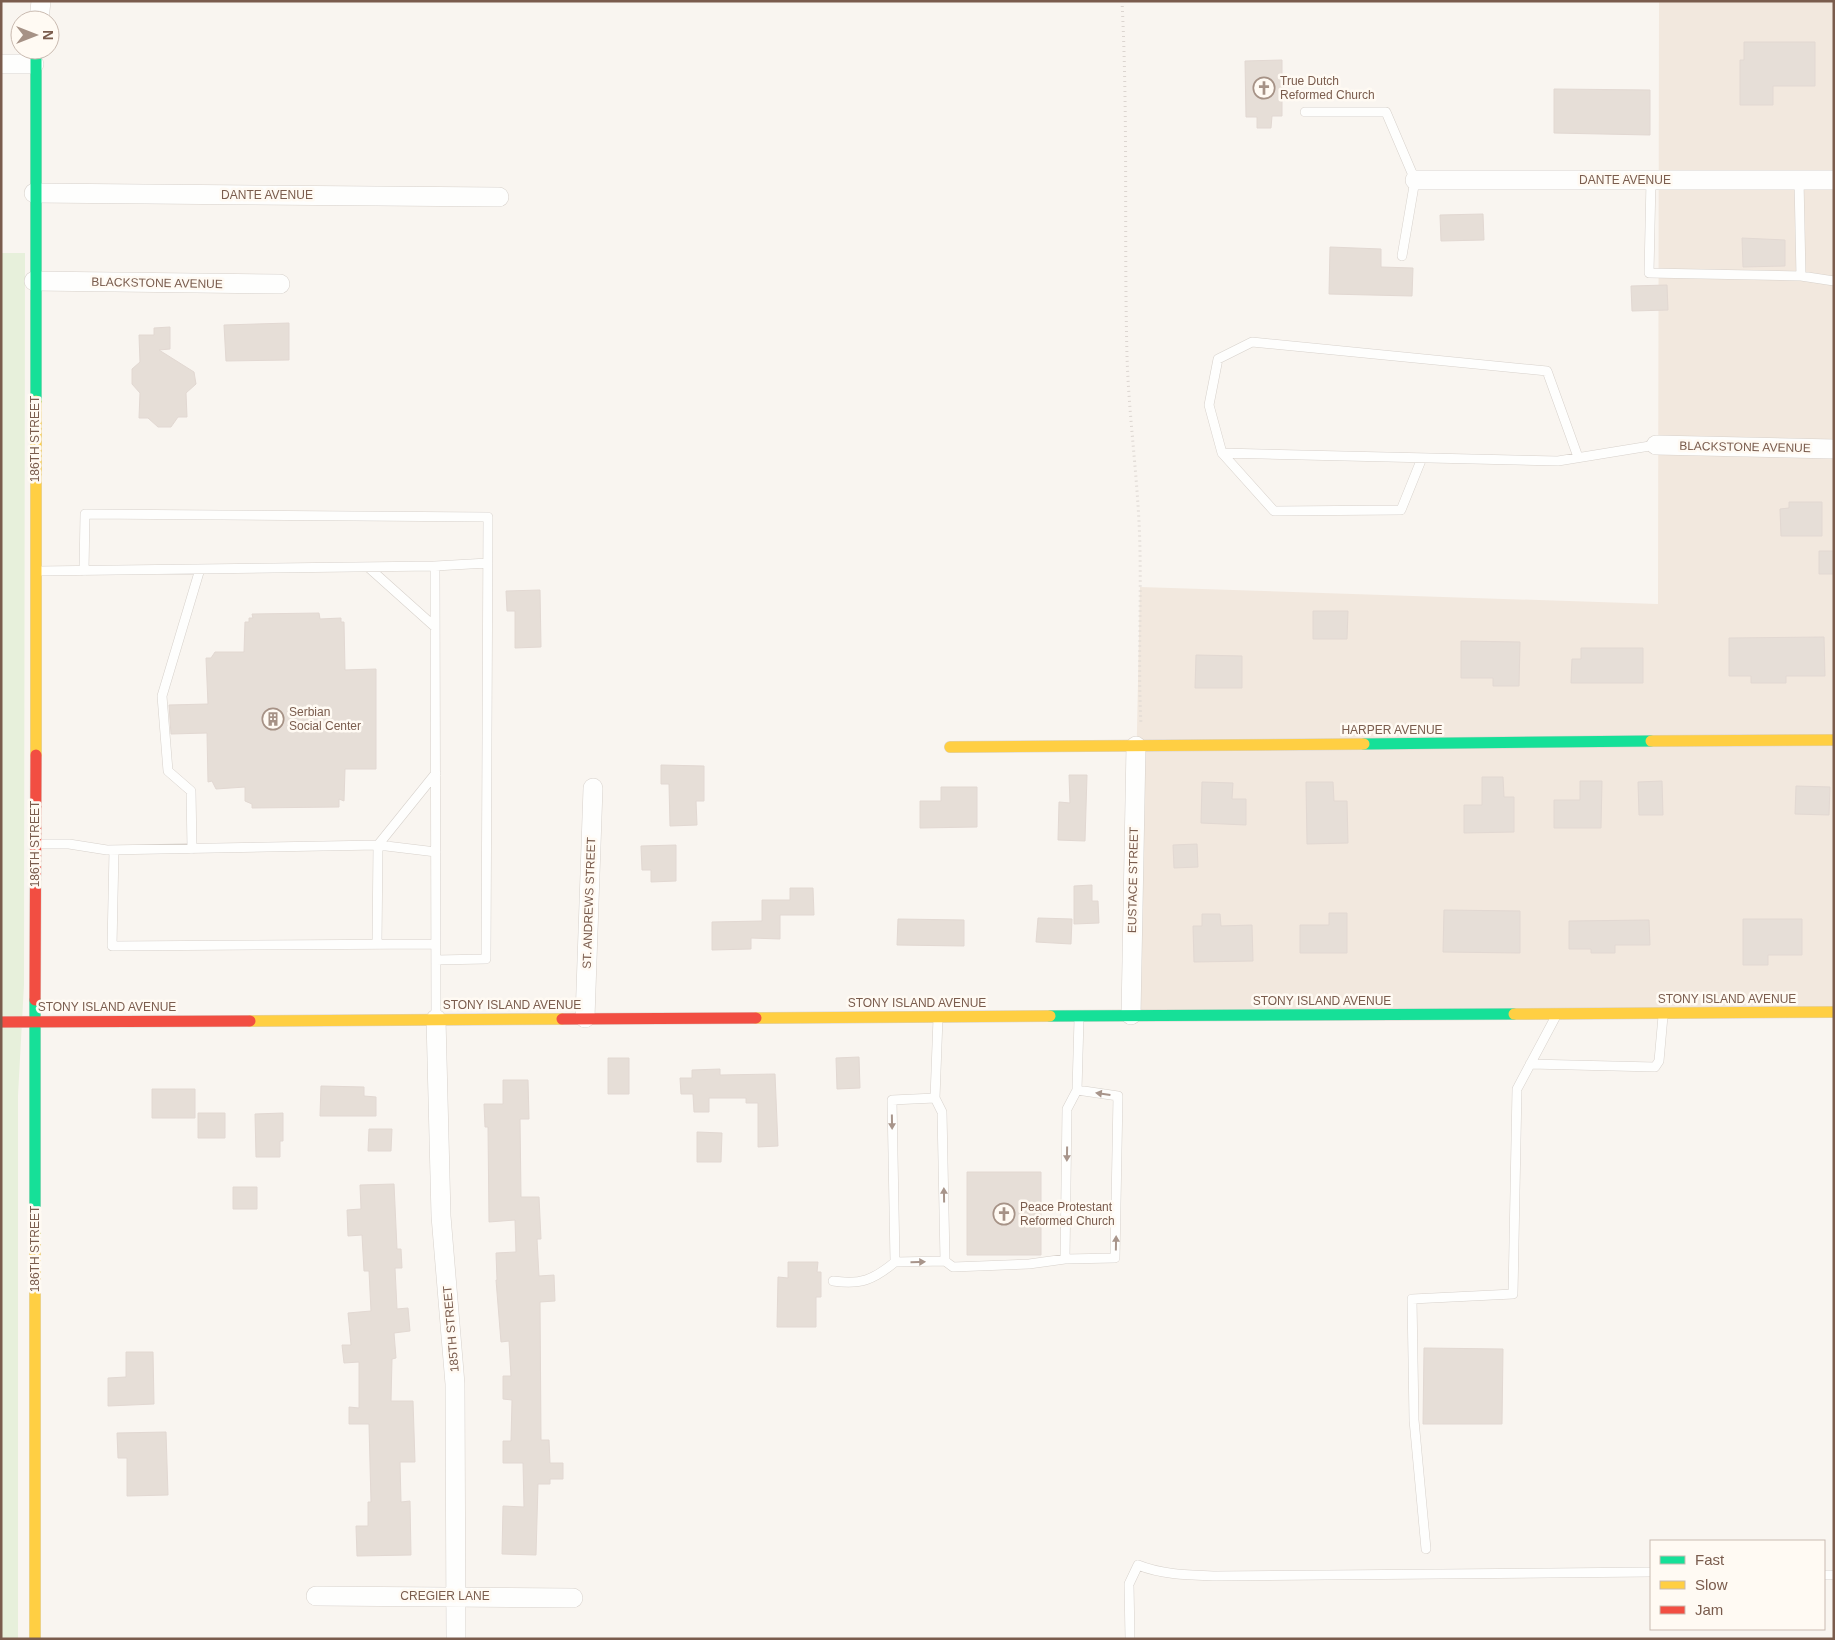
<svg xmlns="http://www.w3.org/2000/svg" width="1835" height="1640" font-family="Helvetica,sans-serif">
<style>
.residential{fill:#f2e8de}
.green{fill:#e7f0db}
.building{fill:#e6ded7;stroke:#e2d8d2}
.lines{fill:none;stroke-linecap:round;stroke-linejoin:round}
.lane-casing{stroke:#d7d1cb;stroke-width:10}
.street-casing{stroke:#d7d1cb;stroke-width:20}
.fast-casing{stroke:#d9d2cb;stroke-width:12}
.slow-casing{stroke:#d9d2cb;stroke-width:12}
.jam-casing{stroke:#d9d2cb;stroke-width:12}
.path{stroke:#dcd5d0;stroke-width:3;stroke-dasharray:1 4;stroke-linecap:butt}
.lane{stroke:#fefefd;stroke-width:9}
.street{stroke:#fefefd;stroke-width:19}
.fast{stroke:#16e098;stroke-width:11}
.slow{stroke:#ffcf43;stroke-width:11}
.jam{stroke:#f24e42;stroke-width:11}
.oneway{fill:#a8958b}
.labels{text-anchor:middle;stroke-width:5;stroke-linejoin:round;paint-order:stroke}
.poi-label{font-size:12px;fill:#7a5c4d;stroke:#fffaf3;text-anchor:start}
.street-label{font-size:12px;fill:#7a5c4d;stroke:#fffaf3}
</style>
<rect width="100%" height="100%" fill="#f9f5f0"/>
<!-- residential -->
<path class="residential" d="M1659,1H1834V1011L1131,1015L1140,587L1658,604Z"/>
<!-- green -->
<path class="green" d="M1,253H25L24,985L18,1095V1639H1Z"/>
<!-- building -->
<path class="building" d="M1744,42H1815V86H1773V105H1740V60H1744Z
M1282,60V116H1272L1271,128H1257V117H1246L1245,61Z
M1554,89L1650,90V135L1554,133Z
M1483,214L1484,240L1441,241L1440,215Z
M1742,238L1785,240V266L1743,267Z
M1330,247L1381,249V267L1413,268L1412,296L1329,294Z
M1667,285L1668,310L1632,311L1631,286Z
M289,323V360L226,361L224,325Z
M170,327V349L159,350L194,372L196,384L186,393L187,417H178L171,427H158L148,418H139L140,393L132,384V369L140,362L139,335H154V328Z
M1789,502H1822V536H1781L1780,509L1789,508Z
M1819,551H1834V574H1819Z
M540,590L541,647L515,648V611H507L506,591Z
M1313,611H1348L1347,639H1313Z
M319,613L320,619L341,618V622H344L345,670L376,669V769H345L344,801L339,799V807L252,808V804L245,801V787L216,789L212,781L208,782L207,733L171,734L169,705L208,704L206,658H211L215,652H244L245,622H249V618H253L252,614Z
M1824,637L1825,676H1786V683H1751V676H1729V638Z
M1461,641L1520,642L1519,686H1493V678H1461Z
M1581,648H1643V683H1571L1572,659H1581Z
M1196,655L1242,656V688H1195Z
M661,765L704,766V801H696L697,825L670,826L669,784H661Z
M1069,775H1087L1085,841L1058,840L1059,802L1070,803Z
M1482,777H1503L1504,797H1514V832L1464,833V805H1482Z
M1580,781H1602L1601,828H1554V800H1580Z
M1662,781L1663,815H1639L1638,782Z
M1202,782L1233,783L1232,799H1246V825L1201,823Z
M1306,782H1333L1334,801H1347L1348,843L1307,844Z
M1796,786L1830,787L1829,815L1795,814Z
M941,787H977V827L920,828V801H941Z
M1197,844L1198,867L1174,868L1173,845Z
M676,845V881L651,882V870H642L641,846Z
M1092,885V901H1098L1099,923L1074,924V886Z
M790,888H813L814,915H780V939L751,938V949L712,950V922L762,921V900H790Z
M1444,910L1520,911V953L1443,952Z
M1329,913H1347V953H1300V925H1329Z
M1202,914H1220L1221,926L1252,925L1253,961L1194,962L1193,926H1202Z
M1038,918L1072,919L1071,944L1036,942Z
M898,919L964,920V946L897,945Z
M1743,919H1802V955H1768V965H1743Z
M1649,920L1650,945H1615V953H1591V949H1569V921Z
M859,1057L860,1088L837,1089L836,1058Z
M608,1058H629V1094H608Z
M720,1069V1075L775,1074L778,1146L758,1147V1103H746V1098H709V1112H694L693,1094H681L680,1078H692V1070Z
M503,1080H528L529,1119H520L521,1197H539L541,1239H537L539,1276L554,1275L555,1301L540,1302L541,1440H549L550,1463H563V1479H550V1484H538L536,1555L502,1554L503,1506L524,1507L523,1463H503V1441H511L512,1400L503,1399V1376H511L509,1341L501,1342L496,1280H497L496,1253L516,1252L515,1220L489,1222L488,1127H485L484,1104H503Z
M321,1086L364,1087V1096L376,1097V1116H320Z
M152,1089H195V1118H152Z
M198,1113H225V1138H198Z
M283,1113V1141H280V1157H256L255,1114Z
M369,1129H392L391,1151H368Z
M697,1132L722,1133L721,1162H697Z
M967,1172H1041V1255H967Z
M394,1184L397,1249H401L402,1268H395L397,1309L408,1308L410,1331L394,1333L396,1358L392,1359L391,1401H413L415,1462H400L401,1502L410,1501L411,1555L357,1556L356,1526H368V1502H371L369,1424H349V1407L359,1408V1362L344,1363L342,1345H351L348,1313L371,1311L369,1271H364L362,1235L348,1236L347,1210L361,1209L360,1185Z
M233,1187H257V1209H233Z
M788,1262H818L817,1272H821V1297H816V1327H777L778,1277L788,1278Z
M1424,1348L1503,1349L1502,1424H1423Z
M126,1352H153L154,1404L108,1406V1378L126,1377Z
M166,1432L168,1495L127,1496V1458H118L117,1433Z"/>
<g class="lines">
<!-- lane casing -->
<g class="lane-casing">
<path id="lane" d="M1305,112H1386L1415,180L1402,256
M1651,180L1649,273L1801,276L1799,180
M1801,276L1834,281
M1222,453L1558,461L1656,445
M1422,458L1401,510L1274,511L1222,453L1209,405L1218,359L1252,342L1547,371L1578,457
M368,567L435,627
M38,571L435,566
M84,571L85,514L488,517L486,959L436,960
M36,844H69L107,850L378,845L436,773
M192,849L191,791L168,771L162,696L200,569
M114,850L112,946L436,944
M377,944L378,845L436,852
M436,1018L435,566L488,563
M938,1018L935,1098L942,1112L945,1261
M1530,1064L1655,1067L1659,1061L1663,1016
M935,1098L892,1100L895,1262L945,1261L953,1267L1029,1264L1065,1259L1115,1258L1118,1096L1077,1090
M1065,1259L1067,1109L1077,1090L1079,1019
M833,1281C861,1285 873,1280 895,1262
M1426,1549L1414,1420L1412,1299L1513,1294L1517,1089L1556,1016
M1824,1575H1834
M1130,1639L1129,1584L1138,1565C1163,1575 1190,1575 1216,1576L1651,1572"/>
</g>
<!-- street casing -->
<g class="street-casing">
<path id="street" d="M39,20L41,1
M1,64H34
M1415,180H1834
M34,193L499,197
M34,281L280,284
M1656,445L1834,449
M1131,1015L1136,746
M585,1018L593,788
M436,1019L441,1216L455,1384L456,1639
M316,1596L573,1598"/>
</g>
<!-- fast casing -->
<g class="fast-casing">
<path id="fast" d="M36,401V50
M1364,744L1651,741
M1050,1016L1514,1014
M35,1232V1000"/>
</g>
<!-- slow casing -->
<g class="slow-casing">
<path id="slow" d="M1651,741L1834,740
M950,747L1364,744
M36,755V401
M1514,1014L1834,1012
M756,1018L1050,1016
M250,1021L562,1019
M35,1639V1232"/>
</g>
<!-- jam casing -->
<g class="jam-casing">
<path id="jam" d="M35,1000L36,755
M562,1019L756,1018
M1,1022L250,1021"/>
</g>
<!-- path -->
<path class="path" d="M1122,1C1128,119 1124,238 1127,356C1129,421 1139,486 1140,551C1141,609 1138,667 1141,725"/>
<!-- lane -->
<use href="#lane" class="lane"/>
<!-- street -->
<use href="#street" class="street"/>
<!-- fast -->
<use href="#fast" class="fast"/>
<!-- slow -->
<use href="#slow" class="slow"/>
<!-- jam -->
<use href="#jam" class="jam"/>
</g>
<!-- one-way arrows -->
<defs><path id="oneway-solid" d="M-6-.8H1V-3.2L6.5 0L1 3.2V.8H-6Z" transform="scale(1.25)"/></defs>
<g class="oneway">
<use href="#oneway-solid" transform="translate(1103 1094) rotate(-172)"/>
<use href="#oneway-solid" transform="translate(892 1122) rotate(89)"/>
<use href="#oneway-solid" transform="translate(1067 1154) rotate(91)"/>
<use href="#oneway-solid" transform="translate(944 1195) rotate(-91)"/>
<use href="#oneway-solid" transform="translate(1116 1243) rotate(-89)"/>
<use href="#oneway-solid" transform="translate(918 1262) rotate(-1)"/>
</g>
<!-- icons -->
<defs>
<g id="church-ring" transform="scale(1.125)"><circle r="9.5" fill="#fffaf3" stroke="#a69286" stroke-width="1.5"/><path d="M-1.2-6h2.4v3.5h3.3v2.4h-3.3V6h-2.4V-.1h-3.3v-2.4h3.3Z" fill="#a69286"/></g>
<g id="building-ring" transform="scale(1.125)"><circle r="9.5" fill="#fffaf3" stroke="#a69286" stroke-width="1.5"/><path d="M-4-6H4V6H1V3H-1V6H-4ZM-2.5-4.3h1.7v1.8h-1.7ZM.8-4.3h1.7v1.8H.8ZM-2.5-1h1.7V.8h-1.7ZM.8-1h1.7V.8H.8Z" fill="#a69286"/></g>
</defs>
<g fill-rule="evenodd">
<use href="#church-ring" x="1264" y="88"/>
<use href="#building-ring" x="273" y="719"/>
<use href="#church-ring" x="1004" y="1214"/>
</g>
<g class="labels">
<!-- poi labels -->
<g class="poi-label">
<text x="1280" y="85">True Dutch<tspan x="1280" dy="14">Reformed Church</tspan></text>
<text x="289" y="716">Serbian<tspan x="289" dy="14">Social Center</tspan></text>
<text x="1020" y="1211">Peace Protestant<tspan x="1020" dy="14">Reformed Church</tspan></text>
</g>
<!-- street labels -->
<g class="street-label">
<text x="1625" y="184">DANTE AVENUE</text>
<text x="267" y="199">DANTE AVENUE</text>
<text transform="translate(157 283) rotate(1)" y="4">BLACKSTONE AVENUE</text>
<text transform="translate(35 439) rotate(-90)" y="4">186TH STREET</text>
<text transform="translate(1745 447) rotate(1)" y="4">BLACKSTONE AVENUE</text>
<text x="1392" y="734">HARPER AVENUE</text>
<text transform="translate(35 844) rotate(-90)" y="4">186TH STREET</text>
<text transform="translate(1133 880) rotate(-89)" y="4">EUSTACE STREET</text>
<text transform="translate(589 903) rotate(-88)" y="4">ST. ANDREWS STREET</text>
<text x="1727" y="1003">STONY ISLAND AVENUE</text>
<text x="1322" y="1005">STONY ISLAND AVENUE</text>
<text x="917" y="1007">STONY ISLAND AVENUE</text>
<text x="512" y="1009">STONY ISLAND AVENUE</text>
<text x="107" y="1011">STONY ISLAND AVENUE</text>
<text transform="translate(35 1249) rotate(-90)" y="4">186TH STREET</text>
<text transform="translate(451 1329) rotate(-95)" y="4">185TH STREET</text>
<text x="445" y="1600">CREGIER LANE</text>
</g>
</g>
<!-- border -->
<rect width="1835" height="1640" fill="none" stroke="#7a5c4d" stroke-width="5"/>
<!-- legend -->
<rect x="1650" y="1540" width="175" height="90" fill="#fffaf3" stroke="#cabbb1"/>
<rect x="1660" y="1556" width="25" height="8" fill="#16e098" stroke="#cabbb1"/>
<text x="1695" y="1565" font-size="15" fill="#7a5c4d">Fast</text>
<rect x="1660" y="1581" width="25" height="8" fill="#ffcf43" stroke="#cabbb1"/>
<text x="1695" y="1590" font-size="15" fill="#7a5c4d">Slow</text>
<rect x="1660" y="1606" width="25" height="8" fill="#f24e42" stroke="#cabbb1"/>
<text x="1695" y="1615" font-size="15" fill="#7a5c4d">Jam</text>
<!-- north arrow -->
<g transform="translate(35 35) rotate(90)"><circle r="24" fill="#fffaf3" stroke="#cabbb1"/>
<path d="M0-4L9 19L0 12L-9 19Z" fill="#a69286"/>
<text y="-8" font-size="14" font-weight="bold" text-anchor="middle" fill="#7a5c4d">N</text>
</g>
</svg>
